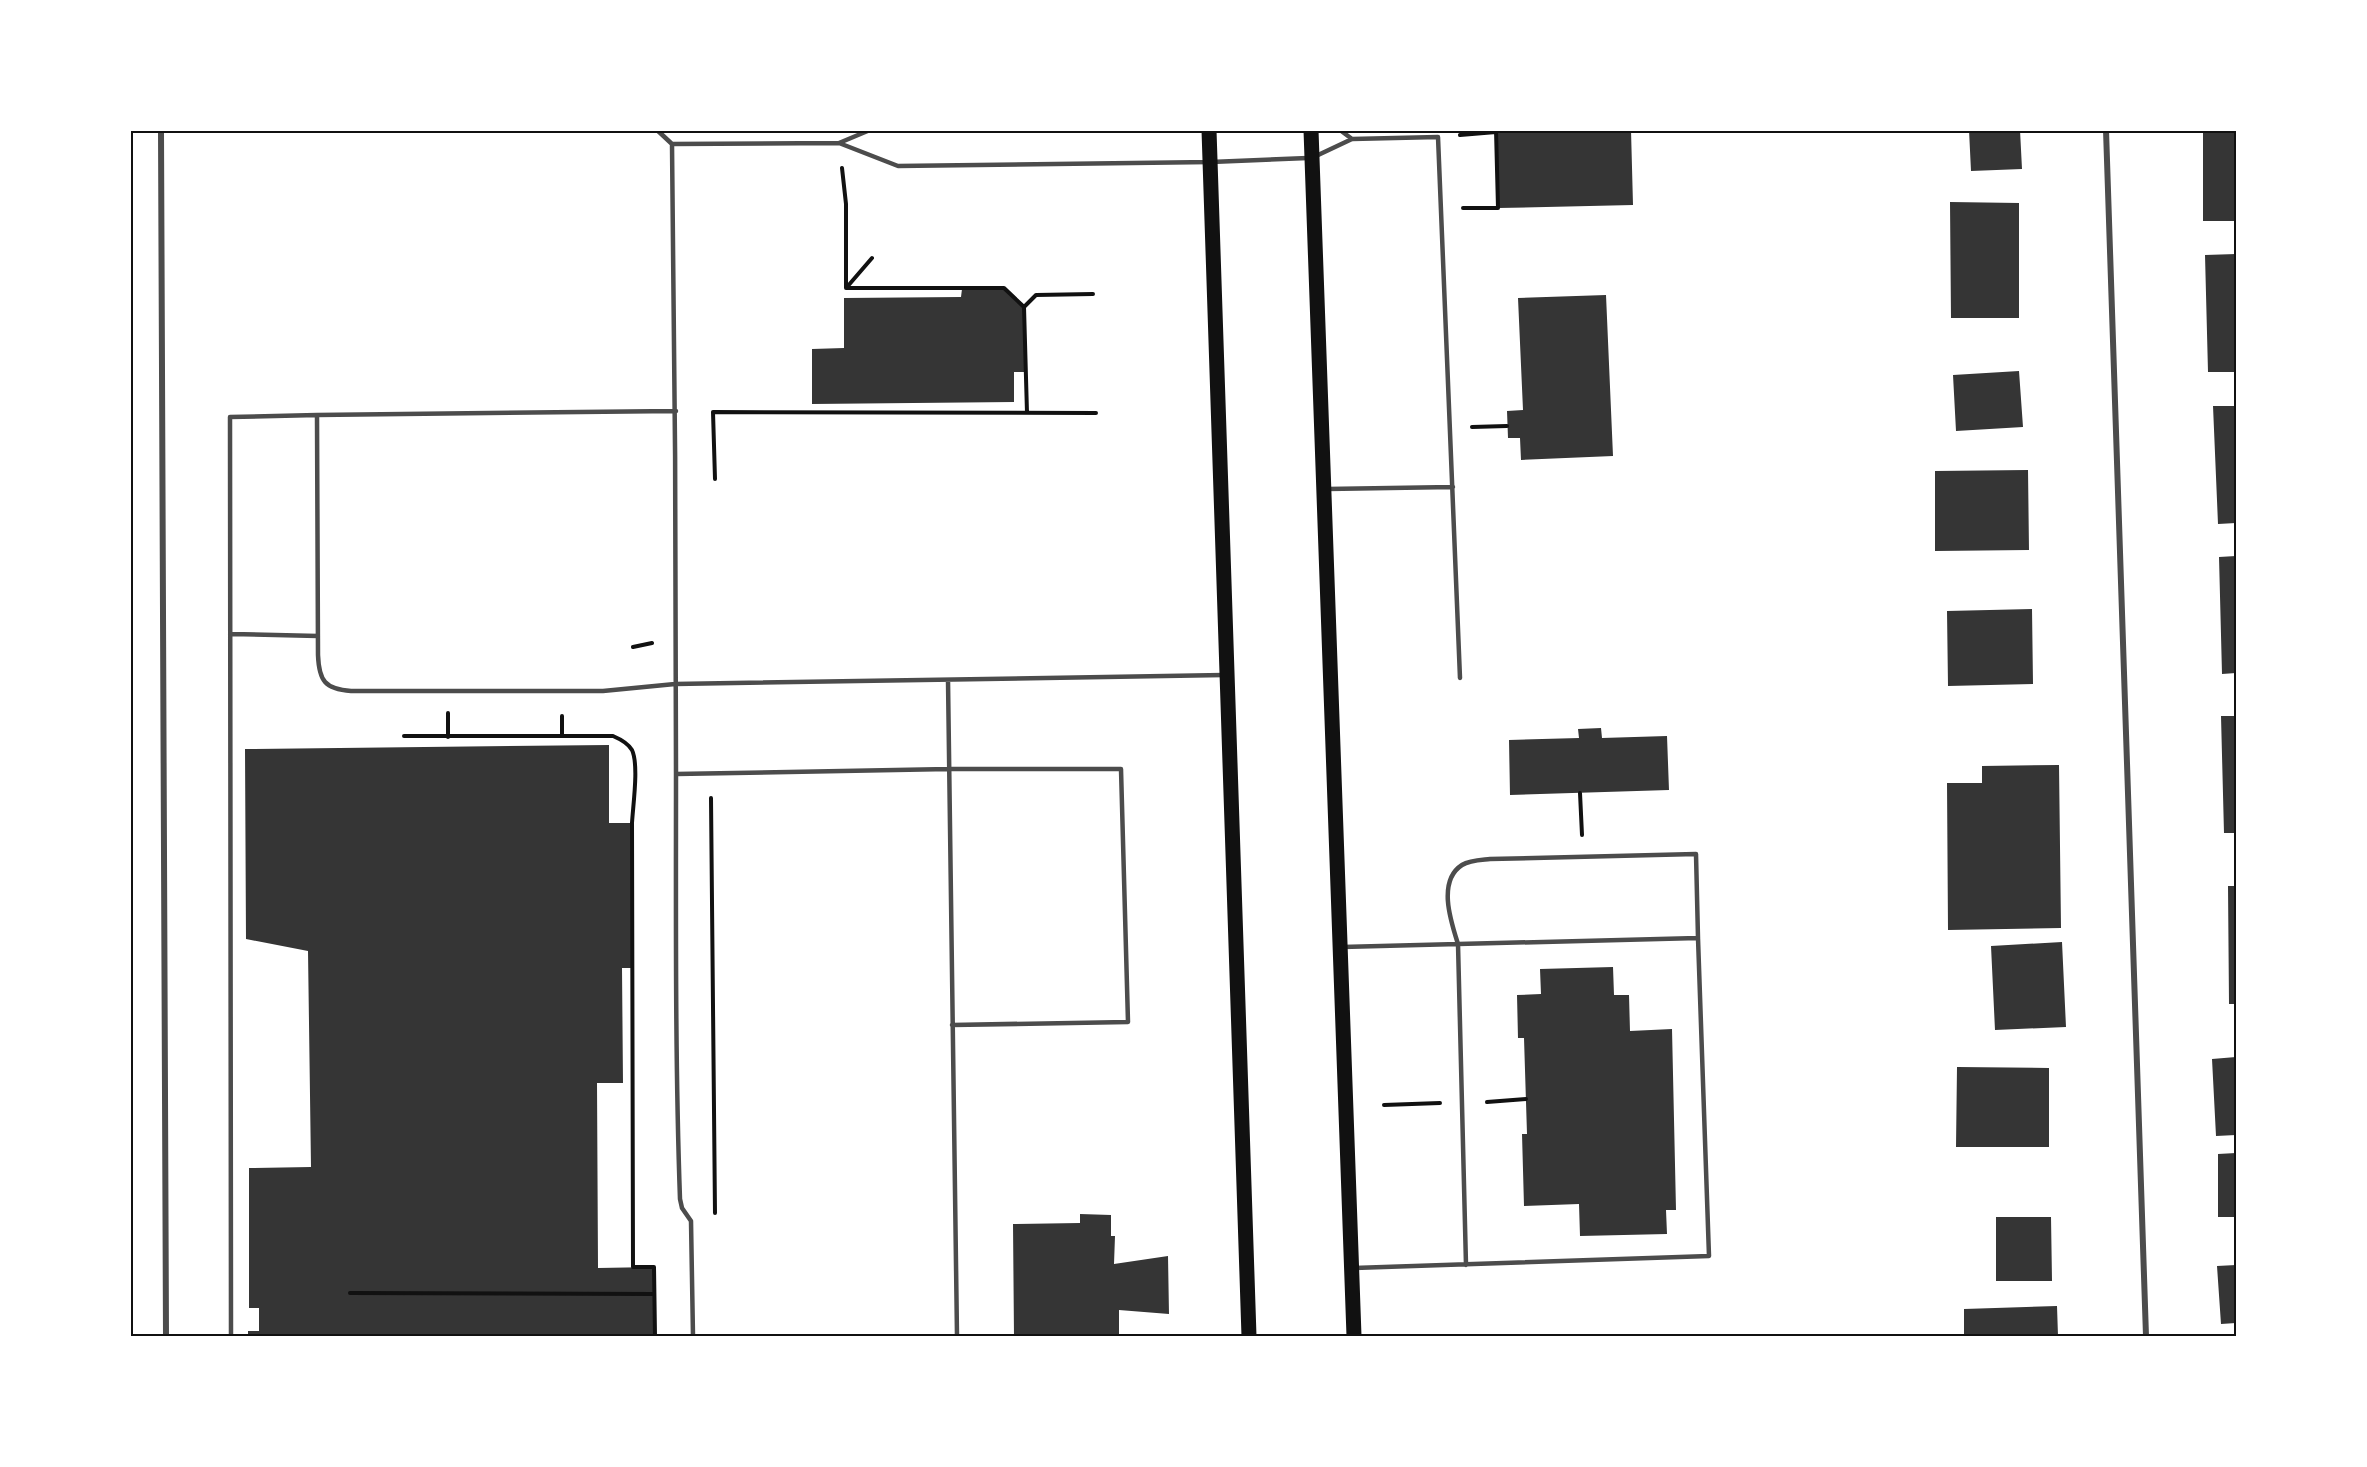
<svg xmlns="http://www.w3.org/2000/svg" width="2367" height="1467" font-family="'Varela Round',sans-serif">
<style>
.building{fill:#353535}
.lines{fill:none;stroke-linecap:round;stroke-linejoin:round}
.path{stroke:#111;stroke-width:4}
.service{stroke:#4c4c4c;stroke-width:4.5}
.minor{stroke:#4c4c4c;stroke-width:6}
.primary{stroke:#111;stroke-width:15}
.neatline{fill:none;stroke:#111;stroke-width:2}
</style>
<rect width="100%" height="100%" fill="#fff"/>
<!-- building -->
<path class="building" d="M1496,130H1631L1633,205L1498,208Z
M1969,130H2020L2022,169L1971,171Z
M2203,130H2236V221H2203Z
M1950,202L2019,203V318H1951Z
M2236,254V372H2208L2205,255Z
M1004,288L1024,307L1025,372H1014V402L812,404V349L844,348V298L961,297L962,289Z
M1606,295L1613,456L1521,460L1520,438H1508L1507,411L1523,410L1518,298Z
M2019,371L2023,427L1956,431L1953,375Z
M2213,406H2236V523L2218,524Z
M2028,470L2029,550L1935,551V471Z
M2236,556V673L2222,674L2219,557Z
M2032,609L2033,684L1948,686L1947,611Z
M2221,716H2236V833H2224Z
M1601,728L1602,738L1667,736L1669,790L1510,795L1509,740L1579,738L1578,729Z
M609,745V823H632L633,968H622L623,1083H597L598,1268L654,1267L655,1336H248V1331H259V1308H249V1168L311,1167L308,951L246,939L245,749Z
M2059,765L2061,928L1948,930L1947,783H1982V766Z
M2228,886H2236V1004H2229Z
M2062,942L2066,1027L1995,1030L1991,946Z
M1613,967L1614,995H1629L1630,1031L1672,1029L1676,1210H1666L1667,1234L1580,1236L1579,1204L1524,1206L1522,1134H1527L1524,1038H1518L1517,995L1541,994L1540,969Z
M2236,1057V1135L2216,1136L2212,1059Z
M1957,1067L2049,1068V1147H1956Z
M2236,1153V1217H2218V1154Z
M1080,1214L1111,1215V1236H1115L1114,1264L1168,1256L1169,1314L1119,1310V1336H1014L1013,1224L1080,1223Z
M1996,1217H2051L2052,1281H1996Z
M2236,1265V1323L2221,1324L2217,1266Z
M2057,1306L2058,1336H1964V1309Z"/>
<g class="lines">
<!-- path -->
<path class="path" d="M1460,135L1496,132
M842,168L846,204V288H1004L1024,307L1027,413
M1463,208H1498L1496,130
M847,287L872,258
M1024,307L1036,295L1093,294
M1472,427L1507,426
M715,479L713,412L1096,413
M633,647L652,643
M448,713V737
M404,736H613C620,739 628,743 632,750C639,765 633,805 632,823L633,1267H654L655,1336
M562,736V716
M1580,793L1582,835
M711,798L715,1213
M1487,1102L1526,1099
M1384,1105L1440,1103
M350,1293L654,1294"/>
<!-- service -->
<path class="service" d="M657,130L672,144L839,143L898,166L1211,162L1308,158
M1340,130L1352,139
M839,143L870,130
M672,144C675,354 676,565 676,775C676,917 675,1058 680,1199L682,1208L691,1221L693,1336
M1316,156L1352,139L1438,137L1460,678
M676,411L317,415L318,655C319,681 325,689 351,691H603L675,684L1224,675
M1327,489L1453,487
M231,634L318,636
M948,680L957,1336
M676,774L949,769H1121L1128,1022L952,1025
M1342,947L1698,938L1709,1256L1354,1268
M1466,1265L1458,944C1451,922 1437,881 1462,865C1470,860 1481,860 1490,859L1696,854L1698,938
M231,1336L230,417L317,415"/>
<!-- minor -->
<path class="minor" d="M161,130L166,1336
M2106,130L2146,1336"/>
<!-- primary -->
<path class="primary" d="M1209,130L1249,1336
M1311,130L1354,1336"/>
</g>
<!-- border -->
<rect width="2367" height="1467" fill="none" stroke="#ffffff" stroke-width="264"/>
<rect x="132" y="132" width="2103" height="1203" class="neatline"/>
</svg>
